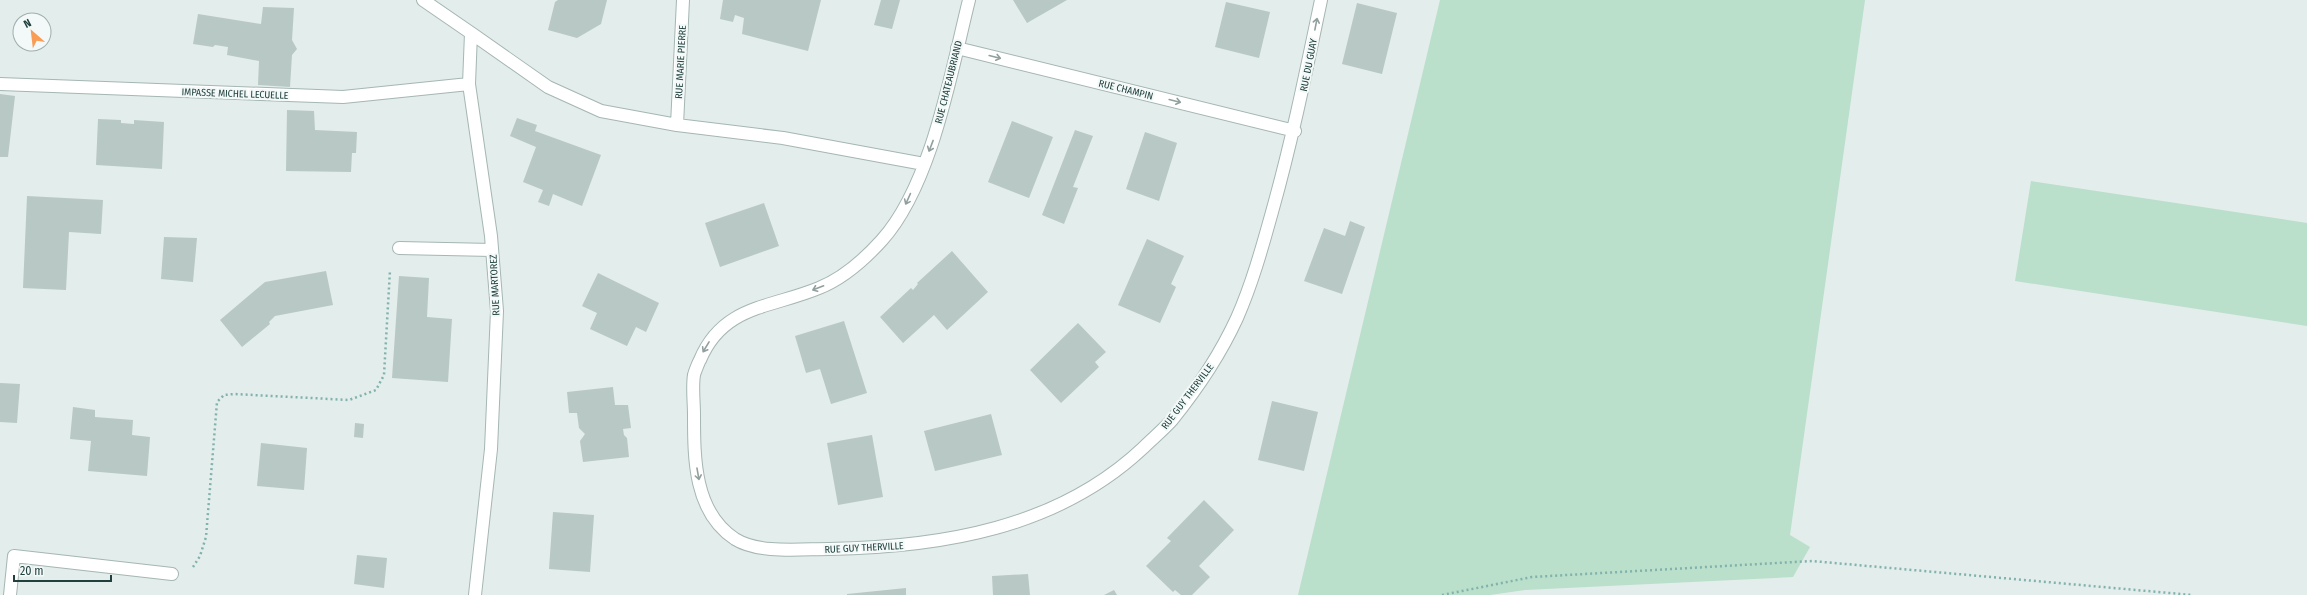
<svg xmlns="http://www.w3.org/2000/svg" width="2307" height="595" font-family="'Fira Sans Condensed',sans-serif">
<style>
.green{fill:#badfcb}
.building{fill:#b8c8c4}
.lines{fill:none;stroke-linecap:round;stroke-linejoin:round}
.minor-casing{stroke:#a5b6b3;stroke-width:14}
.path{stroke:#81b2ac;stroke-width:2.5;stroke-dasharray:2 3;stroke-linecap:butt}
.minor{stroke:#fff;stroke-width:12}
.oneway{stroke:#90a09e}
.labels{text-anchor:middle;stroke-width:4;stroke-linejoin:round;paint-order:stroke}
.street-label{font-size:10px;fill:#21403d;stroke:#f3f9f8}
</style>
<rect width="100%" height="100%" fill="#e3edeb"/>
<!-- green -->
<path class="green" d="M1440,0H1865L1790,535L1810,547L1793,577L1525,590L1490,595H1298Z
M2031,181L2307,223V326L2015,281Z"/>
<!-- building -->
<path class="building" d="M558,0H607L601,24L577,38L548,30L555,2Z
M723,0H821L808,51L742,34L744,18L735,15L733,22L720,19Z
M881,0H900L892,29L874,25Z
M1013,0H1067L1027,23Z
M1226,2L1270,12L1259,58L1215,47Z
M1357,3L1397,13L1382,74L1342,64Z
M263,7L294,8L292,40L297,49L292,55L290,87L258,85L259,61L227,55L228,47L215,45L213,47L193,44L198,14L261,24Z
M0,94L15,96L8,157H0Z
M287,110L314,111L315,130L357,132L356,153H352L351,172L286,171Z
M517,118L537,125L535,131L601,155L582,206L553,194L549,206L538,202L543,190L523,182L536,147L510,136Z
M98,119L121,120V123L134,124V120L164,122L162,169L96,165Z
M1012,121L1053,137L1029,198L988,182Z
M1075,130L1093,136L1073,187L1078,188L1064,224L1042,215Z
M1145,132L1177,143L1159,201L1126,189Z
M27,196L103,200L101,234L69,232L66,290L23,288Z
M764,203L779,246L720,267L705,223Z
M1350,221L1365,227L1342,294L1304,281L1324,228L1345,236Z
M164,237L197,238L193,282L161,279Z
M1147,239L1184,256L1171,284L1176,287L1160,323L1118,305Z
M952,251L988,292L947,330L934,315L903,343L880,317L911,288L913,290L918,284L917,283Z
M326,271L333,305L275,316L269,322L270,324L242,347L220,320L265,282Z
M598,273L659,303L646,332L636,327L627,346L590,329L597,313L582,306Z
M399,276L429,278L427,317L452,319L448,382L392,378Z
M844,321L867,393L831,404L820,369L806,373L795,336Z
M1078,323L1106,352L1095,362L1099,367L1061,403L1030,370Z
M0,383L20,384L17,423L0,422Z
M613,387L615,405H628L631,428L623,429L624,435L627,438L629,457L583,462L580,441L585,434L579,428L577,413H569L567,392Z
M1272,401L1318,412L1304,471L1258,460Z
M73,407L95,410V417L133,420L132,435L150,437L147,476L88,471L91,441L70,439Z
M991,414L1002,455L935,471L924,431Z
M355,423L364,424L363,438L354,437Z
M872,435L883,497L838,505L827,443Z
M261,443L307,448L304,490L257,486Z
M1204,500L1234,530L1199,566L1210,577L1192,595H1181L1175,590L1173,592L1146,566L1171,541L1167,538Z
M553,512L594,515L590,572L549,569Z
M357,555L387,558L384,588L354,584Z
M1028,574L1030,595H993L992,576Z
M906,588V595H847V594Z
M1114,590L1117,595H1104Z"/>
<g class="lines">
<!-- minor casing -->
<g class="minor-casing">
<path id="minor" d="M423,0L471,33L469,84L491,236L497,311L491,449L475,595
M969,0C951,72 932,184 882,240C864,260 844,278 819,288C771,308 723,305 700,360C699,361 694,374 694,375C692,387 694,402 694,415C694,459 694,512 735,539C759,554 801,549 829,549C942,547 1058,528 1143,448C1152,439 1163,430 1172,420C1197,389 1220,355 1237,318C1252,284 1262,248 1272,212C1292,141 1306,72 1321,0
M471,33L548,87L601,111L677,125L783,138L924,164
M957,48L1295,131
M0,84L343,97L469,84
M677,125L683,0
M399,248L492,250
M10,595L14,556L172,574"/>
</g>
<!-- path -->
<path class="path" d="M193,567L200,556L206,537L217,402L224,395L234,394L349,400L376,390L384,375L390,270
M1442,595L1532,577L1812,561L2192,595"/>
<!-- minor -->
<use href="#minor" class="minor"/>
</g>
<!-- one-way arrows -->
<defs><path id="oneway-shaft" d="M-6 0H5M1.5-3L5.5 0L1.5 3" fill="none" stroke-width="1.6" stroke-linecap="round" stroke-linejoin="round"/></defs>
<g class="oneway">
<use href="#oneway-shaft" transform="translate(1316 24) rotate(-79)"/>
<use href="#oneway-shaft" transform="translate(995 57) rotate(14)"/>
<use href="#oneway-shaft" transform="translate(1175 101) rotate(14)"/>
<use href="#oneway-shaft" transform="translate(931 146) rotate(111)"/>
<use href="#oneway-shaft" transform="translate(908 199) rotate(114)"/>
<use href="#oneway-shaft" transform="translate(818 288) rotate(159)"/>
<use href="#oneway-shaft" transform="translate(706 347) rotate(121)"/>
<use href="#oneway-shaft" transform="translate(698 474) rotate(80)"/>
</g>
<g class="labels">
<!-- street labels -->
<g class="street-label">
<text transform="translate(680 62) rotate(-87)" y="4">RUE MARIE PIERRE</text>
<text transform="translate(1308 65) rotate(-79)" y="4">RUE DU GUAY</text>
<text transform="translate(948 82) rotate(-76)" y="4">RUE CHATEAUBRIAND</text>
<text transform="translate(1126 89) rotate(14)" y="4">RUE CHAMPIN</text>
<text transform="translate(235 93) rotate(2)" y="4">IMPASSE MICHEL LECUELLE</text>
<text transform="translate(494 285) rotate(-93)" y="4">RUE MARTOREZ</text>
<text transform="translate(1187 396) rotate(-53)" y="4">RUE GUY THERVILLE</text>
<text transform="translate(864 547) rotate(-3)" y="4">RUE GUY THERVILLE</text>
</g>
</g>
<!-- north arrow -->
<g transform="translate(32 32) rotate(332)"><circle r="19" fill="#f3f9f8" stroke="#9fafad"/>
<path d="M0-3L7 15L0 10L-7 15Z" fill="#f99c55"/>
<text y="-6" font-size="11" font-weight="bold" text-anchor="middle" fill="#21403d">N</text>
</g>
<!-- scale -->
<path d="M14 575v6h97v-6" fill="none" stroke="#21403d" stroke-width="2"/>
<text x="20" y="575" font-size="12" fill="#21403d" stroke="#f3f9f8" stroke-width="3" paint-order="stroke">20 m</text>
</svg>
